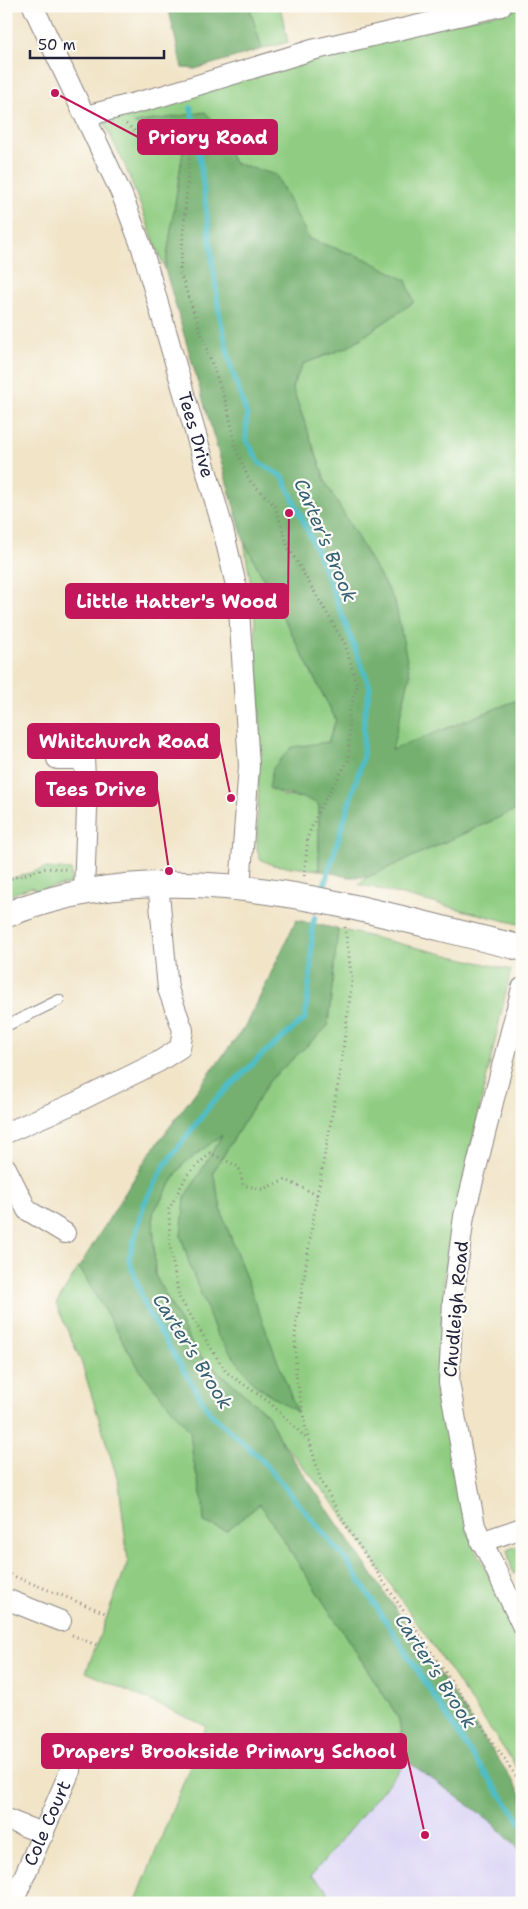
<svg xmlns="http://www.w3.org/2000/svg" width="528" height="1909" font-family="'Shantell Sans',sans-serif">
<style>
.built{fill:#dcd6f6}
.green{fill:#90cd82;stroke:#59785e}
.forest{fill:#74b070;stroke:#4b6956}
.lines{fill:none;stroke-linecap:round;stroke-linejoin:round}
.stream{stroke:#4fbdc6;stroke-width:5.5}
.service-casing{stroke:#8a8381;stroke-width:12}
.minor-casing{stroke:#8a8381;stroke-width:22}
.tertiary-casing{stroke:#8a8381;stroke-width:27}
.path{stroke:#8a8381;stroke-width:3;stroke-dasharray:1 4;stroke-linecap:butt}
.service{stroke:#fff;stroke-width:10}
.minor{stroke:#fff;stroke-width:20}
.tertiary{stroke:#fff;stroke-width:25}
.labels{text-anchor:middle;stroke-width:4.5;stroke-linejoin:round;paint-order:stroke}
.street-label{font-size:18px;fill:#22223b;stroke:#fdfcf7}
.water-label{font-size:19px;font-style:italic;fill:#346073;stroke:#fdfcf7}
.leader{fill:none;stroke:#c2185b;stroke-width:2}
.callout-dot{fill:#c2185b;stroke:#fdfcf7;stroke-width:2}
.callout{fill:#c2185b;stroke:#c2185b;stroke-width:2}
.callout-label{font-size:19px;text-anchor:middle;font-weight:bold;fill:#fff}
</style>
<rect width="100%" height="100%" fill="#fdfcf7"/>
<filter id="ink" filterUnits="userSpaceOnUse"><feTurbulence type="fractalNoise" baseFrequency=".02" numOctaves="2"/><feDisplacementMap in="SourceGraphic" scale="10" xChannelSelector="R" yChannelSelector="G"/><feConvolveMatrix kernelMatrix="1 2 1 2 8 2 1 2 1" color-interpolation-filters="sRGB"/></filter>
<filter id="wash" filterUnits="userSpaceOnUse"><feTurbulence type="fractalNoise" baseFrequency=".0096" numOctaves="4" result="noise"/><feDisplacementMap in="SourceGraphic" scale="20" xChannelSelector="R" yChannelSelector="G"/><feGaussianBlur stdDeviation="1.12" result="paint"/><feColorMatrix in="noise" values="0 0 0 0 0 0 0 0 0 0 0 0 0 0 0 0 0 1.4 0 .05"/><feComposite in="paint" operator="in"/></filter>
<g filter="url(#wash)">
<rect width="100%" height="100%" fill="#f1e4c7"/>
<!-- built -->
<path class="built" d="M407,1761L488,1819L522,1852V1903H325L329,1898L311,1876Z"/>
<!-- green -->
<path class="green" d="M249,6H280L288,42L262,49Z
M522,8V698L391,751L410,675L395,602L327,485L292,387L303,364L348,347L414,302L366,259L309,239L276,175L234,163L216,124L135,123L183,151L165,269L124,163L104,123L336,49Z
M244,541L336,720L328,742L281,796L308,798L319,805V870L273,865L260,859L257,849L260,717L254,605Z
M522,807V925L358,884L368,877Z
M46,868L71,870V884L37,890L31,887L6,897V880Z
M338,929L511,970L462,1186L445,1272L437,1381L467,1530L522,1644V1775L337,1507L279,1438L268,1415L196,1352L155,1275L153,1213L183,1164L224,1133L186,1198L181,1236L190,1266L217,1335L296,1412L223,1217L213,1172L270,1080L328,1026Z
M79,1267L140,1370L190,1431L193,1459L203,1502L204,1522L226,1531L260,1504L398,1717L407,1761L311,1876L325,1887L329,1898L325,1903H135L206,1726L86,1672L128,1561L119,1484L81,1361L56,1304Z
M522,1544V1570L513,1574L507,1550Z"/>
<!-- forest -->
<path class="forest" d="M168,6H249L262,49L195,69L182,68Z
M205,112L216,124L234,163L276,175L309,239L366,259L406,280L414,302L348,347L303,364L292,387L327,485L395,602L410,675L392,750L522,698V807L368,877H349L319,870V805C303,794 286,798 269,788L273,768L292,747L328,742L336,720L244,541L165,269L183,151L134,123Z
M296,920L338,929L328,1026L270,1080L213,1172L223,1217L297,1412L255,1385L217,1335L190,1266L181,1236L185,1198L222,1135L183,1164L153,1213L155,1275L196,1352L268,1415L279,1438L522,1794V1852L488,1819L407,1761L398,1717L260,1504L226,1531L204,1522L203,1502L193,1459L190,1431L140,1370L79,1267L148,1156L248,1022Z"/>
<g class="lines">
<!-- stream -->
<path class="stream" d="M191,108L198,144L219,312L231,367L247,415L246,440L260,463L283,477L318,553L370,687L364,717L363,758L321,896
M315,917L312,928L311,969L305,1019L263,1054L211,1104L165,1165L144,1204L129,1259L146,1309L210,1413L261,1459L347,1561L472,1755L522,1824"/>
</g>
</g>
<g filter="url(#ink)">
<g class="lines">
<!-- service casing -->
<g class="service-casing">
<path id="service" d="M6,1026L59,1000"/>
</g>
<!-- minor casing -->
<g class="minor-casing">
<g id="minor">
<path id="s1" d="M33,6L122,195L142,248L222,525L238,594L249,766L240,887"/>
<path d="M86,116L162,96L312,50L501,6"/>
<path d="M57,759H84L87,809L84,892"/>
<path d="M522,988L464,1216L453,1300L449,1382L475,1526L522,1625"/>
<path d="M6,1133L77,1102L158,1062L180,1048L183,1030L168,989L158,883"/>
<path d="M6,1168L27,1210L65,1233"/>
<path d="M481,1542L522,1528"/>
<path d="M6,1599L61,1621"/>
<path d="M6,1819L44,1834"/>
<path id="s2" d="M13,1902L70,1771"/>
</g>
</g>
<!-- tertiary casing -->
<g class="tertiary-casing">
<path id="tertiary" d="M6,915C175,846 354,909 522,948"/>
</g>
<!-- path -->
<path class="path" d="M126,124L147,140L191,139L180,273L228,409L236,449L249,480L275,506L288,547L345,644L357,686L349,713V759L319,810L308,836L304,878
M6,880L46,868L66,869
M345,927L352,981L339,1079L317,1195L295,1334L296,1374L305,1425L320,1479L349,1531L522,1785
M309,1441L269,1402L226,1372L179,1297L170,1247L169,1209L187,1175L210,1153L239,1167L243,1185L262,1189L286,1180L317,1195
M6,1573L108,1614
M72,1635L96,1645"/>
<!-- service -->
<use href="#service" class="service"/>
<!-- minor -->
<use href="#minor" class="minor"/>
<!-- tertiary -->
<use href="#tertiary" class="tertiary"/>
</g>
</g>
<g class="labels">
<!-- street labels -->
<g class="street-label">
<text dy="6" stroke="none"><textPath href="#s1" startOffset="460">Tees Drive</textPath></text>
<text transform="translate(456 1309) rotate(-85)" y="6">Chudleigh Road</text>
<text dy="6" stroke="none"><textPath href="#s2" startOffset="86">Cole Court</textPath></text>
</g>
<!-- water labels -->
<g class="water-label">
<text transform="translate(326 540) rotate(67)" y="7">Carter's Brook</text>
<text transform="translate(193 1351) rotate(58)" y="7">Carter's Brook</text>
<text transform="translate(436 1671) rotate(57)" y="7">Carter's Brook</text>
</g>
</g>
<!-- callouts -->
<path class="leader" d="M55 93L138 137M289 513L288 601M231 798L219 741M169 871L157 789M425 1835L406 1751"/>
<g class="callout-dot">
<circle cx="55" cy="93" r="5"/>
<circle cx="289" cy="513" r="5"/>
<circle cx="231" cy="798" r="5"/>
<circle cx="169" cy="871" r="5"/>
<circle cx="425" cy="1835" r="5"/>
</g>
<g class="callout">
<rect x="138" y="120" width="139" height="34" rx="5"/>
<rect x="66" y="584" width="222" height="34" rx="5"/>
<rect x="28" y="724" width="191" height="34" rx="5"/>
<rect x="36" y="772" width="121" height="34" rx="5"/>
<rect x="42" y="1734" width="364" height="34" rx="5"/>
</g>
<g class="callout-label">
<text x="208" y="144">Priory Road</text>
<text x="177" y="608">Little Hatter's Wood</text>
<text x="124" y="748">Whitchurch Road</text>
<text x="96" y="796">Tees Drive</text>
<text x="224" y="1758">Drapers' Brookside Primary School</text>
</g>
<!-- margin -->
<rect width="528" height="1909" fill="none" stroke="#fdfcf7" stroke-width="25"/>
<!-- scale -->
<path d="M30 50v8h134v-8" fill="none" stroke="#22223b" stroke-width="2.5"/>
<text x="38" y="50" font-size="15" fill="#22223b" stroke="#fdfcf7" stroke-width="4" paint-order="stroke">50 m</text>
</svg>
